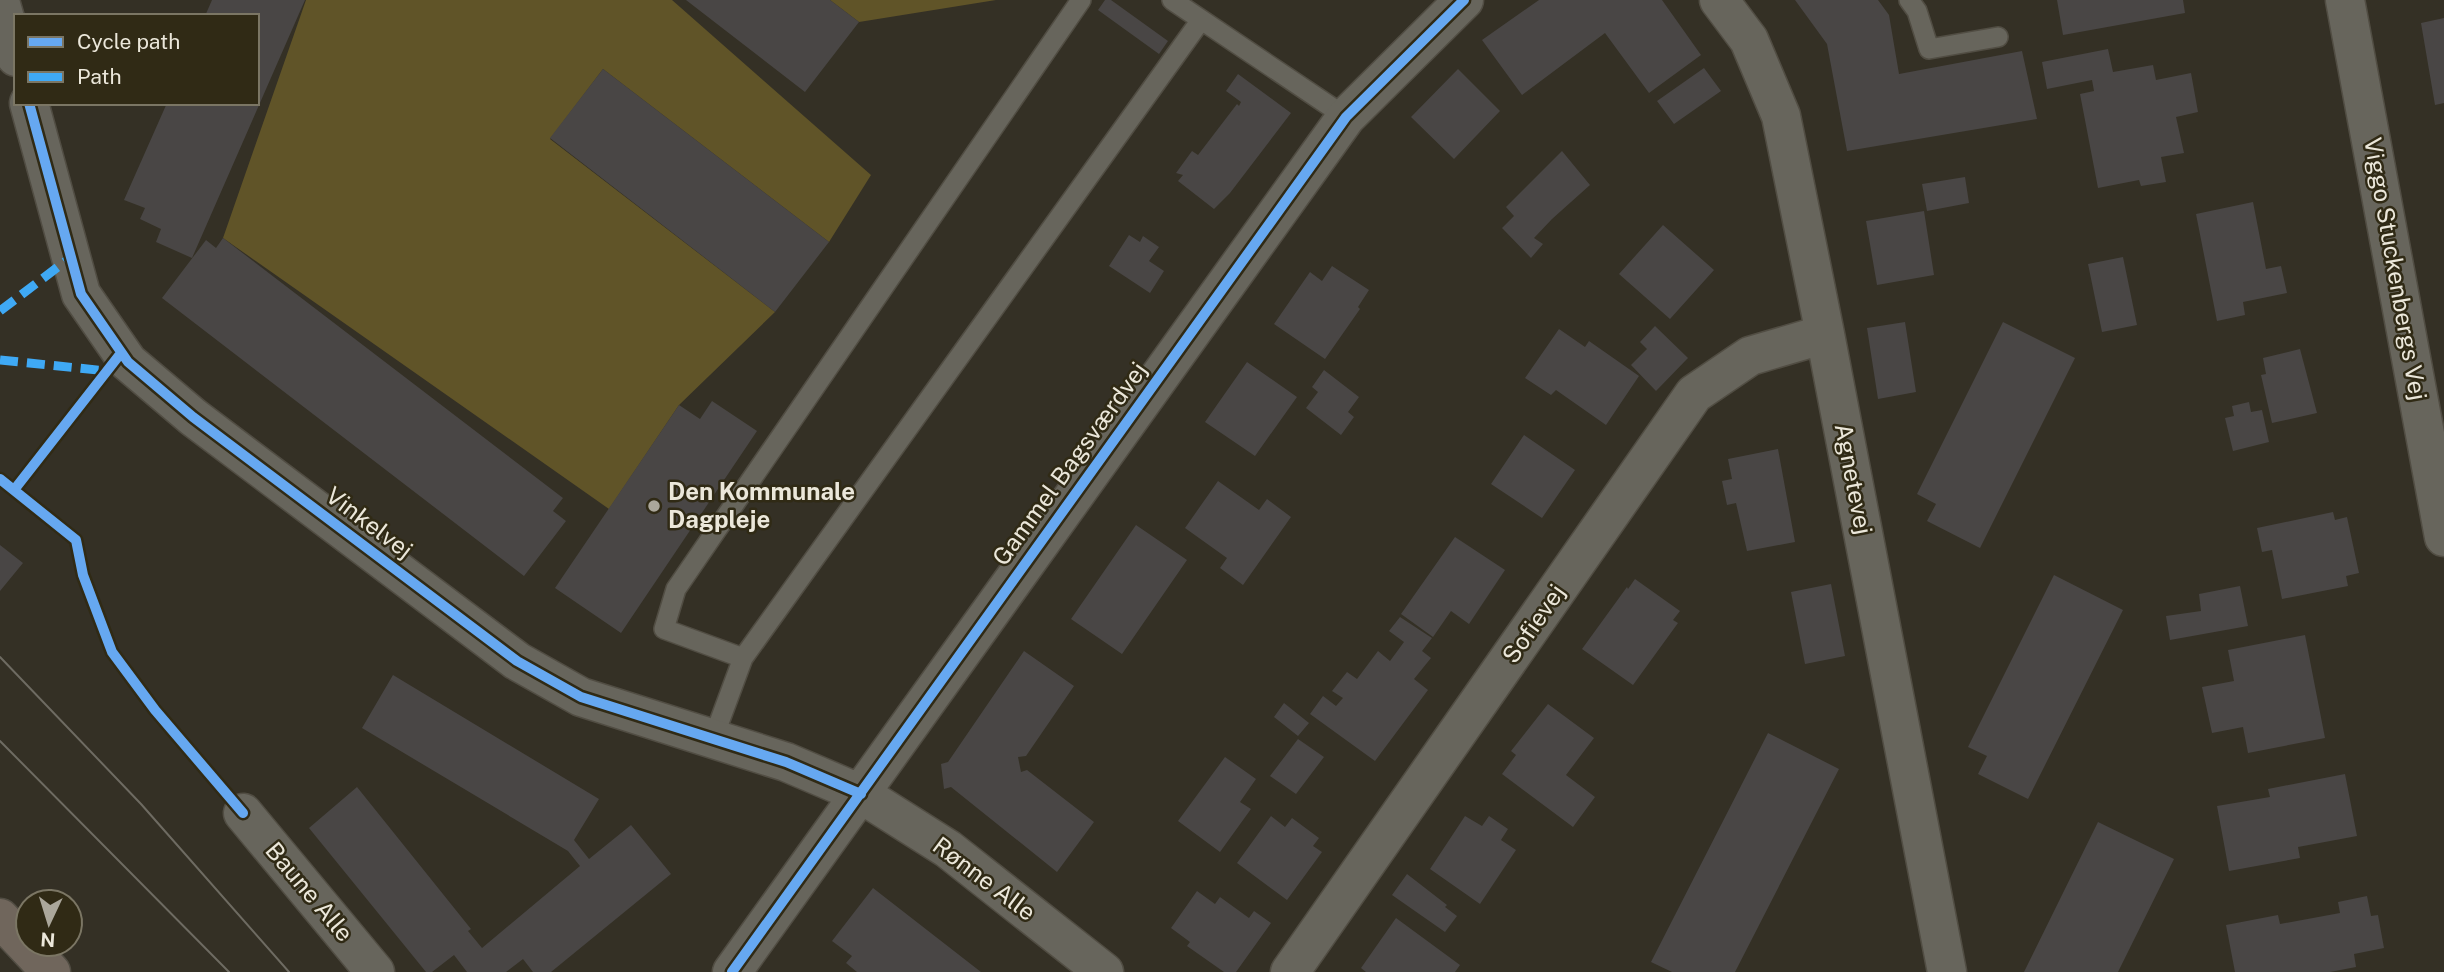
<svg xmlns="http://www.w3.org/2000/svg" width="2444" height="972" font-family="'Public Sans',sans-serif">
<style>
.green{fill:#605428}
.building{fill:#494645}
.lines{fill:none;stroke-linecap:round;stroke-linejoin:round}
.lane-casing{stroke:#514d43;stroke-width:22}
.street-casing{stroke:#514d43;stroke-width:41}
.highway-casing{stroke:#514d43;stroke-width:41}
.lane{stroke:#67655c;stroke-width:19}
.street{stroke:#67655c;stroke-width:38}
.highway{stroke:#70665c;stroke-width:38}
.tram{stroke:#6e6b62;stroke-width:2}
.quiet{stroke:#3fa9f5;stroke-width:9;stroke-dasharray:18 9;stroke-linecap:butt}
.cycleway-casing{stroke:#302a15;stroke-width:15}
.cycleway{stroke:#66a8f1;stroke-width:10}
.poi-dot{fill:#aba79b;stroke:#302a15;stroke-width:2.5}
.labels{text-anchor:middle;stroke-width:5;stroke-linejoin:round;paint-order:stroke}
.street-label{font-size:24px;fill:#ebe7da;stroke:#302a15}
.poi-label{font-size:24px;font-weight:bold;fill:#ebe7da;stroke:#302a15;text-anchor:start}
</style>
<rect width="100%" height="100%" fill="#343025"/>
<!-- green -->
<path class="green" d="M306,0H672L871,175L829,242L603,69L550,139L775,312L679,405L609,509L223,238Z
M830,0H996L859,22Z"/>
<!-- building -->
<path class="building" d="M212,0H305L192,258L156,242L161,229L140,219L145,208L124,200L167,103H257V16H205Z
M686,0H830L859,22L805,92Z
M1105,0H1111L1168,41L1159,54L1098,10Z
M1539,0H1662L1701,55L1649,93L1605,33L1522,95L1482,40Z
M1795,0H1878L1889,15L1899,74L2022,51L2037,119L1847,151L1827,44Z
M2057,0H2183L2185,13L2063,35Z
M2444,18V103L2435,105L2421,23Z
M2108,49L2113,72L2153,65L2156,80L2191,73L2198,112L2176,117L2184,153L2161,157L2166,182L2141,186L2139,180L2098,188L2080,94L2094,91L2092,80L2047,89L2042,62Z
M1704,68L1721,91L1674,124L1657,101Z
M603,69L829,242L775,312L550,138Z
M1458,69L1500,111L1454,159L1411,117Z
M1238,74L1291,113L1230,193L1214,209L1178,181L1183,175L1176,173L1192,151L1198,155L1237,104L1239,106L1241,102L1226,91Z
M1562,151L1590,185L1552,219L1534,238L1543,244L1531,258L1502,228L1514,216L1506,207Z
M1965,177L1969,203L1927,211L1922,184Z
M2253,202L2266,269L2281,266L2287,293L2243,302L2245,315L2217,321L2196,214Z
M1924,211L1934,275L1877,285L1866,221Z
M1663,225L1714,270L1670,319L1619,274Z
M1129,235L1140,242L1143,236L1159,247L1149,261L1164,271L1150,293L1109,266Z
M223,238L563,498L553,511L566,521L524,576L162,298L206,240L216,248Z
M2123,257L2137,325L2102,332L2088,264Z
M1332,266L1369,290L1358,307L1360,309L1325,359L1274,324L1310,272L1322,281Z
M1905,322L1916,392L1878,399L1867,328Z
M2003,322L2075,358L1980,548L1927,521L1936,504L1917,494Z
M1655,326L1688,358L1656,391L1631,365L1647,349L1640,342Z
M1559,329L1585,347L1589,341L1639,376L1606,425L1556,390L1551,395L1525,378Z
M2300,349L2317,413L2272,423L2261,375L2266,374L2263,358Z
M1247,362L1297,397L1255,456L1205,422Z
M1324,370L1359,397L1348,412L1354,417L1341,435L1306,408L1318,392L1312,387Z
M712,401L757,431L621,633L555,588L679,405L700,419Z
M2249,402L2251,412L2262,410L2269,442L2233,451L2225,418L2234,416L2232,406Z
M1524,435L1575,470L1542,518L1491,484Z
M1778,449L1795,542L1747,551L1736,503L1727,505L1722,481L1732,479L1728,459Z
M1218,481L1259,510L1267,499L1291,517L1243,585L1220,568L1227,558L1185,528Z
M2333,512L2335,520L2347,517L2359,573L2346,576L2348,586L2282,599L2272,550L2262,552L2257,528Z
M1136,525L1187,560L1122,654L1071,619Z
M1455,537L1505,570L1469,624L1451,611L1433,637L1401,614Z
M0,545L23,563L0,591Z
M2054,575L2123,610L2028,799L1978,774L1987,756L1968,747Z
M1635,579L1680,611L1673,620L1678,623L1633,685L1582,649L1627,587L1628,589Z
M1831,584L1845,656L1805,664L1791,592Z
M2240,586L2248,626L2170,640L2166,616L2201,611L2199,594Z
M1400,617L1432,638L1422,651L1431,658L1414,679L1428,690L1375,761L1310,714L1323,696L1336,706L1343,698L1332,691L1347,672L1357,679L1378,651L1390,661L1404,642L1389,631Z
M2305,635L2325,738L2248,753L2243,727L2212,733L2202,687L2234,681L2228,650Z
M1024,651L1074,686L1026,756L1018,757L1021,772L1027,770L1094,822L1057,872L951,787L944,789L941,764L948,762Z
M393,675L599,799L574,840L589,859L631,825L671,874L551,972H533L523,959L506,972H467L454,955L432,972H426L309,828L357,787L471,929L468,931L482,948L580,866L568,851L362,728Z
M1284,703L1309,723L1298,736L1274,717Z
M1548,704L1594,738L1566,775L1595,797L1573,827L1502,774L1516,755L1511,751Z
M1768,733L1839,769L1735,972H1672L1651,962Z
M1298,739L1324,757L1296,794L1270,776Z
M1225,757L1256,779L1240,802L1251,809L1220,852L1178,821Z
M2345,774L2357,836L2298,847L2300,858L2229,871L2217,806L2270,797L2268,789Z
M1271,816L1285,827L1292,818L1319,838L1313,846L1322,852L1287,900L1237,863Z
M1465,816L1482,826L1489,816L1508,829L1501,840L1516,850L1480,904L1430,869Z
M2098,822L2174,859L2118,972H2024Z
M1407,874L1447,905L1445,907L1457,916L1445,932L1392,895Z
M873,888L981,972H857L846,963L852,956L832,941Z
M1197,891L1215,904L1220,897L1249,918L1254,911L1271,923L1236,972H1224L1187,946L1190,942L1171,928Z
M2367,896L2371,916L2378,915L2384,948L2354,954L2356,967L2330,972H2235L2226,925L2278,915L2280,924L2340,913L2338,902Z
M1396,918L1460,965L1455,972H1366L1361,968Z"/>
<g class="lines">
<!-- lane casing -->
<g class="lane-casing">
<path id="lane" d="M1172,0L1346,117
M1909,0L1917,11L1929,49L1998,37
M743,658L664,629L676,589L1081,0
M713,739L743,658L1201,20"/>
</g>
<!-- street casing -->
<g class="street-casing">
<path id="street" d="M1719,0L1749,40L1781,116L1825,334L1947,972
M2345,0L2444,537
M0,1L16,57
M29,103L81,294L128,362L193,417L517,661L581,697L786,762L861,794L948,849L1104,972
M243,813L375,972
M732,972L1346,117L1464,0
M1290,972L1694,394L1750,356L1825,334"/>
</g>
<!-- highway casing -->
<g class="highway-casing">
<path id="highway" d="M0,918L51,972"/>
</g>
<!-- lane -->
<use href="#lane" class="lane"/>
<!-- street -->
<use href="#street" class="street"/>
<!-- highway -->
<use href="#highway" class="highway"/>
<!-- tram -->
<path class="tram" d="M0,657L141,804L289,972
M0,741L229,972"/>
<!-- quiet -->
<path class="quiet" d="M0,311L71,257
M0,360L107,371"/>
<!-- cycleway casing -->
<g class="cycleway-casing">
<path id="cycleway" d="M29,103L81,294L128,362L193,417L517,661L581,697L786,762L861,794
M0,479L76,540L83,575L112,652L155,710L243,813
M14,490L121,353
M732,972L1346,117L1464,0"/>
</g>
<!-- cycleway -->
<use href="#cycleway" class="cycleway"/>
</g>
<!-- markers -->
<circle class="poi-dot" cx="654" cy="506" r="7"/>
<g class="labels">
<!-- street labels -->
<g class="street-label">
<text transform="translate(2395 269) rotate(80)" y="8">Viggo Stuckenbergs Vej</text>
<text transform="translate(1070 464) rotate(-54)" y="8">Gammel Bagsværdvej</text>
<text transform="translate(1853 479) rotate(79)" y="8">Agnetevej</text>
<text transform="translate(369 523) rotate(37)" y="8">Vinkelvej</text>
<text transform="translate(1534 624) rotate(-55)" y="8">Sofievej</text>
<text transform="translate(984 879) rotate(37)" y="8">Rønne Alle</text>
<text transform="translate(309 892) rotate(50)" y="8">Baune Alle</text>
</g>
<!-- poi labels -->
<g class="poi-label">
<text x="668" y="500">Den Kommunale<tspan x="668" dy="28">Dagpleje</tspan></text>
</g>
</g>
<!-- legend -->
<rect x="14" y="14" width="245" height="91" fill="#302a15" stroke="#7b7664" stroke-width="2"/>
<rect x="28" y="37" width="35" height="10" fill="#66a8f1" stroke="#7b7664" stroke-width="2"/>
<text x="77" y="49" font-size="21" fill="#ebe7da">Cycle path</text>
<rect x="28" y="72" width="35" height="10" fill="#3fa9f5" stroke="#7b7664" stroke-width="2"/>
<text x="77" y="84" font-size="21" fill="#ebe7da">Path</text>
<!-- north arrow -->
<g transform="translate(49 923) rotate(184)"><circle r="33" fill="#302a15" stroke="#7b7664" stroke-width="2"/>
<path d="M0-5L12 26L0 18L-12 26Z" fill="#aba79b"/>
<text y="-10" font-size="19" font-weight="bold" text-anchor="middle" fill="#ebe7da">N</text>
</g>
</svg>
